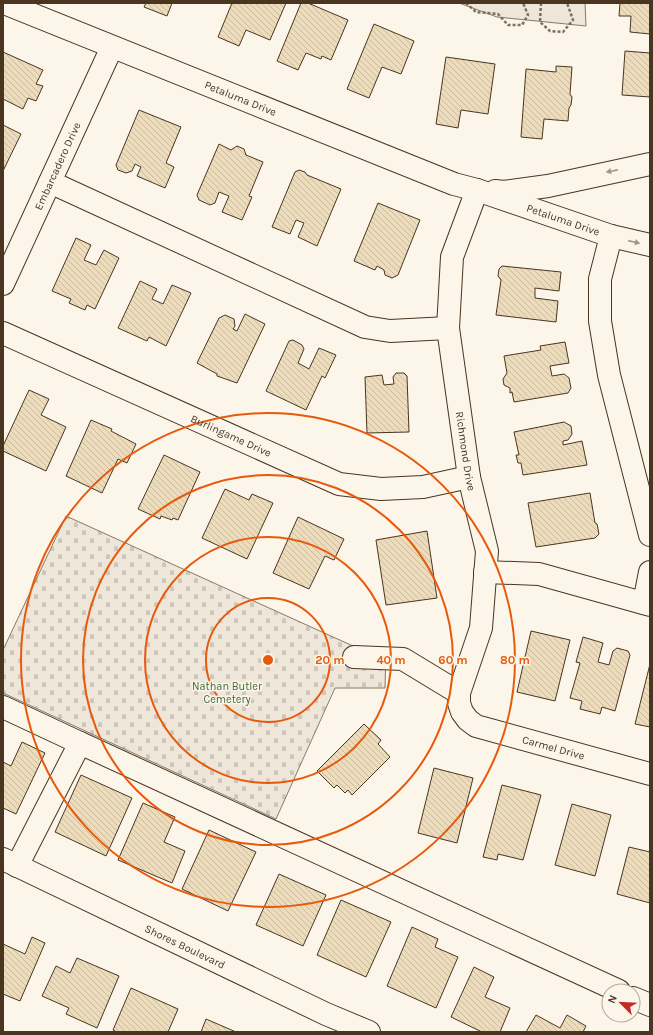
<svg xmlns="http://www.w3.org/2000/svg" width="653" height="1035" font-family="Karla,sans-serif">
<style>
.green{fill:#ede6d9;stroke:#887966}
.cemetery{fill:url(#cemetery-stones);stroke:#887966}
.building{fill:url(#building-back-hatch);stroke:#4a3520}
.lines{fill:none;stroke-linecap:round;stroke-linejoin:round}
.minor-casing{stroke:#4a3520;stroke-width:24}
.path{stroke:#7f6f5c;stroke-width:2.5;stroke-dasharray:3 2;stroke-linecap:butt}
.minor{stroke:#fbf6e9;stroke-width:22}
.oneway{fill:#a29684}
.ring{fill:none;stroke:#e8590c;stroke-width:2}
.labels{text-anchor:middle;stroke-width:3;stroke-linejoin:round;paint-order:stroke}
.street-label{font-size:11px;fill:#4a3520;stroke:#fbf6e9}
.park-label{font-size:11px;fill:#436837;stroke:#fbf6e9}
.centre{fill:#e8590c;stroke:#fbf6e9;stroke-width:2}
.ring-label{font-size:12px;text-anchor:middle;font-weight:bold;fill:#e8590c;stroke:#fbf6e9;stroke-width:3;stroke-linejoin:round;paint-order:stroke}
</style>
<defs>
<pattern id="cemetery-stones" width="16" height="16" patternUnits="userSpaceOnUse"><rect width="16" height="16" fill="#ede6d9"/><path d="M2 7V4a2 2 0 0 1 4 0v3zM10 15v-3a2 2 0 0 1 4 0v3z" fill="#cdc6ba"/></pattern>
<pattern id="building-back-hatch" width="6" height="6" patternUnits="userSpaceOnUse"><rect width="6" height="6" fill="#ecdcbc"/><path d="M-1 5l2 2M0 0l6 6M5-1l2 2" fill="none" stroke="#ccbda1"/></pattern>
</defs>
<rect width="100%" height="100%" fill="#fbf6e9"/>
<!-- green -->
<path class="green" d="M459,3H585L586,26L497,17Z"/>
<!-- cemetery -->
<path class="cemetery" d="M66,516L353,646L386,648L385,688H335L276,819L3,693V650Z"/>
<!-- building -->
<path class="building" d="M146,3H172L167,16L144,7Z
M232,3H286L270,40L246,30L239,46L218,37Z
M301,3H308L348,20L331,60L322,56L321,59L306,53L298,70L277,61Z
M620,3H650V34L630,32L631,16H619Z
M374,24L414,41L401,74L382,67L369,98L347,89Z
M625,51L650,53V97L622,95Z
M3,52L43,70L36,84L43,86L36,101L28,98L23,109L3,99Z
M446,57L495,64L488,114L461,110L458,128L436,124Z
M556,66L572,67L570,94L572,97L571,105L569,108L568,121L544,119L542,139L521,137L526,69L556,72Z
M139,110L181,127L166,163L174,167L165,188L137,176L141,167L135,164L132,171L126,173L118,170L116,165Z
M3,125L21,134L3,171Z
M219,144L231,150L237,146L244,149L246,155L263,162L249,196L252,197L242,220L222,212L229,196L219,192L215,203L210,205L199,200L197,195Z
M299,170L305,172L307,175L341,189L317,246L298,237L304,223L296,220L290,234L272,227L295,172Z
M378,203L420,220L398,275L392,278L385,275L384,270L377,266L375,270L354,261Z
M76,238L91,245L84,260L96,265L104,250L119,258L95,309L87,305L85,310L69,303L71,299L52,291Z
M502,266L561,272L559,291L535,288V298L558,301L556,322L496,315L501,280L498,276L499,269Z
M140,281L157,289L152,299L163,304L172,285L191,293L166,346L149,337L147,341L118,328Z
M245,314L265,324L237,383L217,376V374L197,363L219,318L225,315L234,319L235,326L233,329L237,331Z
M293,340L302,345L304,349L298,363L309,369L319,348L336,355L325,378L322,376L306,410L266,391L289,341Z
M565,342L569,363L550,366L552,376L564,374L569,378L571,388L568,393L514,402L512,392L510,393V388L504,385L503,379L507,373L504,356L541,350L540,346Z
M396,373H404L407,376L409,432L367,433L365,377L382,375L384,385L394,384L393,377Z
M29,390L49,399L41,415L66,427L46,471L3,451V446Z
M91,420L112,429L111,431L136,444L127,463L118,459L102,493L66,476Z
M564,422L571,426L572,434L568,440L563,441V445L582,441L587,465L523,475L521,463H518L516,455H519L514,432Z
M164,455L200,472L178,520L173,518L172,520L161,516L160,519L138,509Z
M225,489L249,500L252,494L273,503L247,559L202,538Z
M590,493L595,523L597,524L599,534L595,538L536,547L528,503Z
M298,517L344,539L334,560L325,556L309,589L273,573Z
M427,531L437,598L386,605L376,540Z
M531,631L570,640L555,701L517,692Z
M583,637L603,643L598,662L609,665L613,651L617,648L628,651L630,655L615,711L602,707L600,714L580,709L582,701L570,698L580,663L576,662Z
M650,664V727L635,724Z
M364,724L381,740L378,744L390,757L352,795L348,790L345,793L337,785L334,788L317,771Z
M22,742L45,753L16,814L3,808V762L11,766Z
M434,768L473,778L457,843L418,833Z
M81,775L132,798L106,856L55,832Z
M502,785L541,795L523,860L498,854L497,860L483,857Z
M143,803L175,817L164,842L185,851L172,883L118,860Z
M572,804L611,815L595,876L555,865Z
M209,830L256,852L228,911L182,889Z
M629,847L650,852V903L617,894Z
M279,874L326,895L303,946L256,925Z
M341,900L391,922L366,977L317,955Z
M412,927L438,939L435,947L458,957L436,1008L387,986Z
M32,937L45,943L20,1001L3,994V944L25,954Z
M77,958L119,976L97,1028L66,1014L69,1008L42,996L56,966L70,973Z
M474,967L494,977L485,997L510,1008L500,1032H482L451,1017Z
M131,988L178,1009L168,1032H117L113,1030Z
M536,1015L560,1028L567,1015L586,1026L583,1032H526Z
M206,1019L236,1032H201Z"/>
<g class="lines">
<!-- minor casing -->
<g class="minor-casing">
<g id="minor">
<path id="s1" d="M4,3L454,184L477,190L611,236L650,245"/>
<path d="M50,182L365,327L390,331L448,328"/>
<path id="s2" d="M477,190L452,257L448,328L469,477L487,551L481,628L459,693V703L462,712L468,720L476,726L650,774"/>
<path d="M495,191L504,192L548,186L650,164"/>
<path d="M611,236L600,279V321L609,375L650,535"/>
<path id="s3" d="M3,284L112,47"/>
<path id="s4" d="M3,333L339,484L381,489L423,487L469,477"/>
<path d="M485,572L539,574L650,605"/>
<path d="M644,603L650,572"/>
<path d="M354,657L403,659L459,693"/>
<path d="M3,707L80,743"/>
<path id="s5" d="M3,859L326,1014L369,1032"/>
<path d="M17,866L80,743L619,991"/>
<path d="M633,998L650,1005"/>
</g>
</g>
<!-- path -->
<path class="path" d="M466,3L476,12L498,14L508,25H522L528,15L523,3
M541,3L540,22L550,31L563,32L573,20L567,3"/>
<!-- minor -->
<use href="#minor" class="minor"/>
</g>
<!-- one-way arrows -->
<defs><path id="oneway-solid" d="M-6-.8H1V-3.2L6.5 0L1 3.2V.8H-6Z"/></defs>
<g class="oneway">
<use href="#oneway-solid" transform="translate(612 171) rotate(169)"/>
<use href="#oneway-solid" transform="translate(634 242) rotate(13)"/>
</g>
<!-- distance rings -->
<g class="ring">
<circle cx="268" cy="660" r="62"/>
<circle cx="268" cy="660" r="123"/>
<circle cx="268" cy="660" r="185"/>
<circle cx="268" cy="660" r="247"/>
</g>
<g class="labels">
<!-- street labels -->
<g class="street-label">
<text dy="4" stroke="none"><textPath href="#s1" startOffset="255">Petaluma Drive</textPath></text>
<text dy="4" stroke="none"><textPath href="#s3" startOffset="130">Embarcadero Drive</textPath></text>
<text dy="4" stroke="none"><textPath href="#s1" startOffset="600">Petaluma Drive</textPath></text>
<text dy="4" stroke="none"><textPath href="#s4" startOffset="250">Burlingame Drive</textPath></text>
<text dy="4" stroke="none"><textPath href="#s2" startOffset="267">Richmond Drive</textPath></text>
<text dy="4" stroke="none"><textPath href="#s2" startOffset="635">Carmel Drive</textPath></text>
<text dy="4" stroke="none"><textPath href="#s5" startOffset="202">Shores Boulevard</textPath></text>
</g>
<!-- park labels -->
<g class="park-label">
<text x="227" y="690">Nathan Butler<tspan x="227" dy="13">Cemetery</tspan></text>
</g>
</g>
<circle cx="268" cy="660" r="6" class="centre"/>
<g class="ring-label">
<text x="330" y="664">20 m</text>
<text x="391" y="664">40 m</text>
<text x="453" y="664">60 m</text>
<text x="515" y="664">80 m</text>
</g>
<!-- border -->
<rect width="653" height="1035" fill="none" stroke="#4a3520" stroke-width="8"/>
<!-- north arrow -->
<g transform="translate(621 1003) rotate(294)"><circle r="19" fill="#fbf6e9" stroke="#b4a999"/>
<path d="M0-3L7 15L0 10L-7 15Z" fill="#c62828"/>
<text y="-6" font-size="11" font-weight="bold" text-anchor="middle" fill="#4a3520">N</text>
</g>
</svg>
